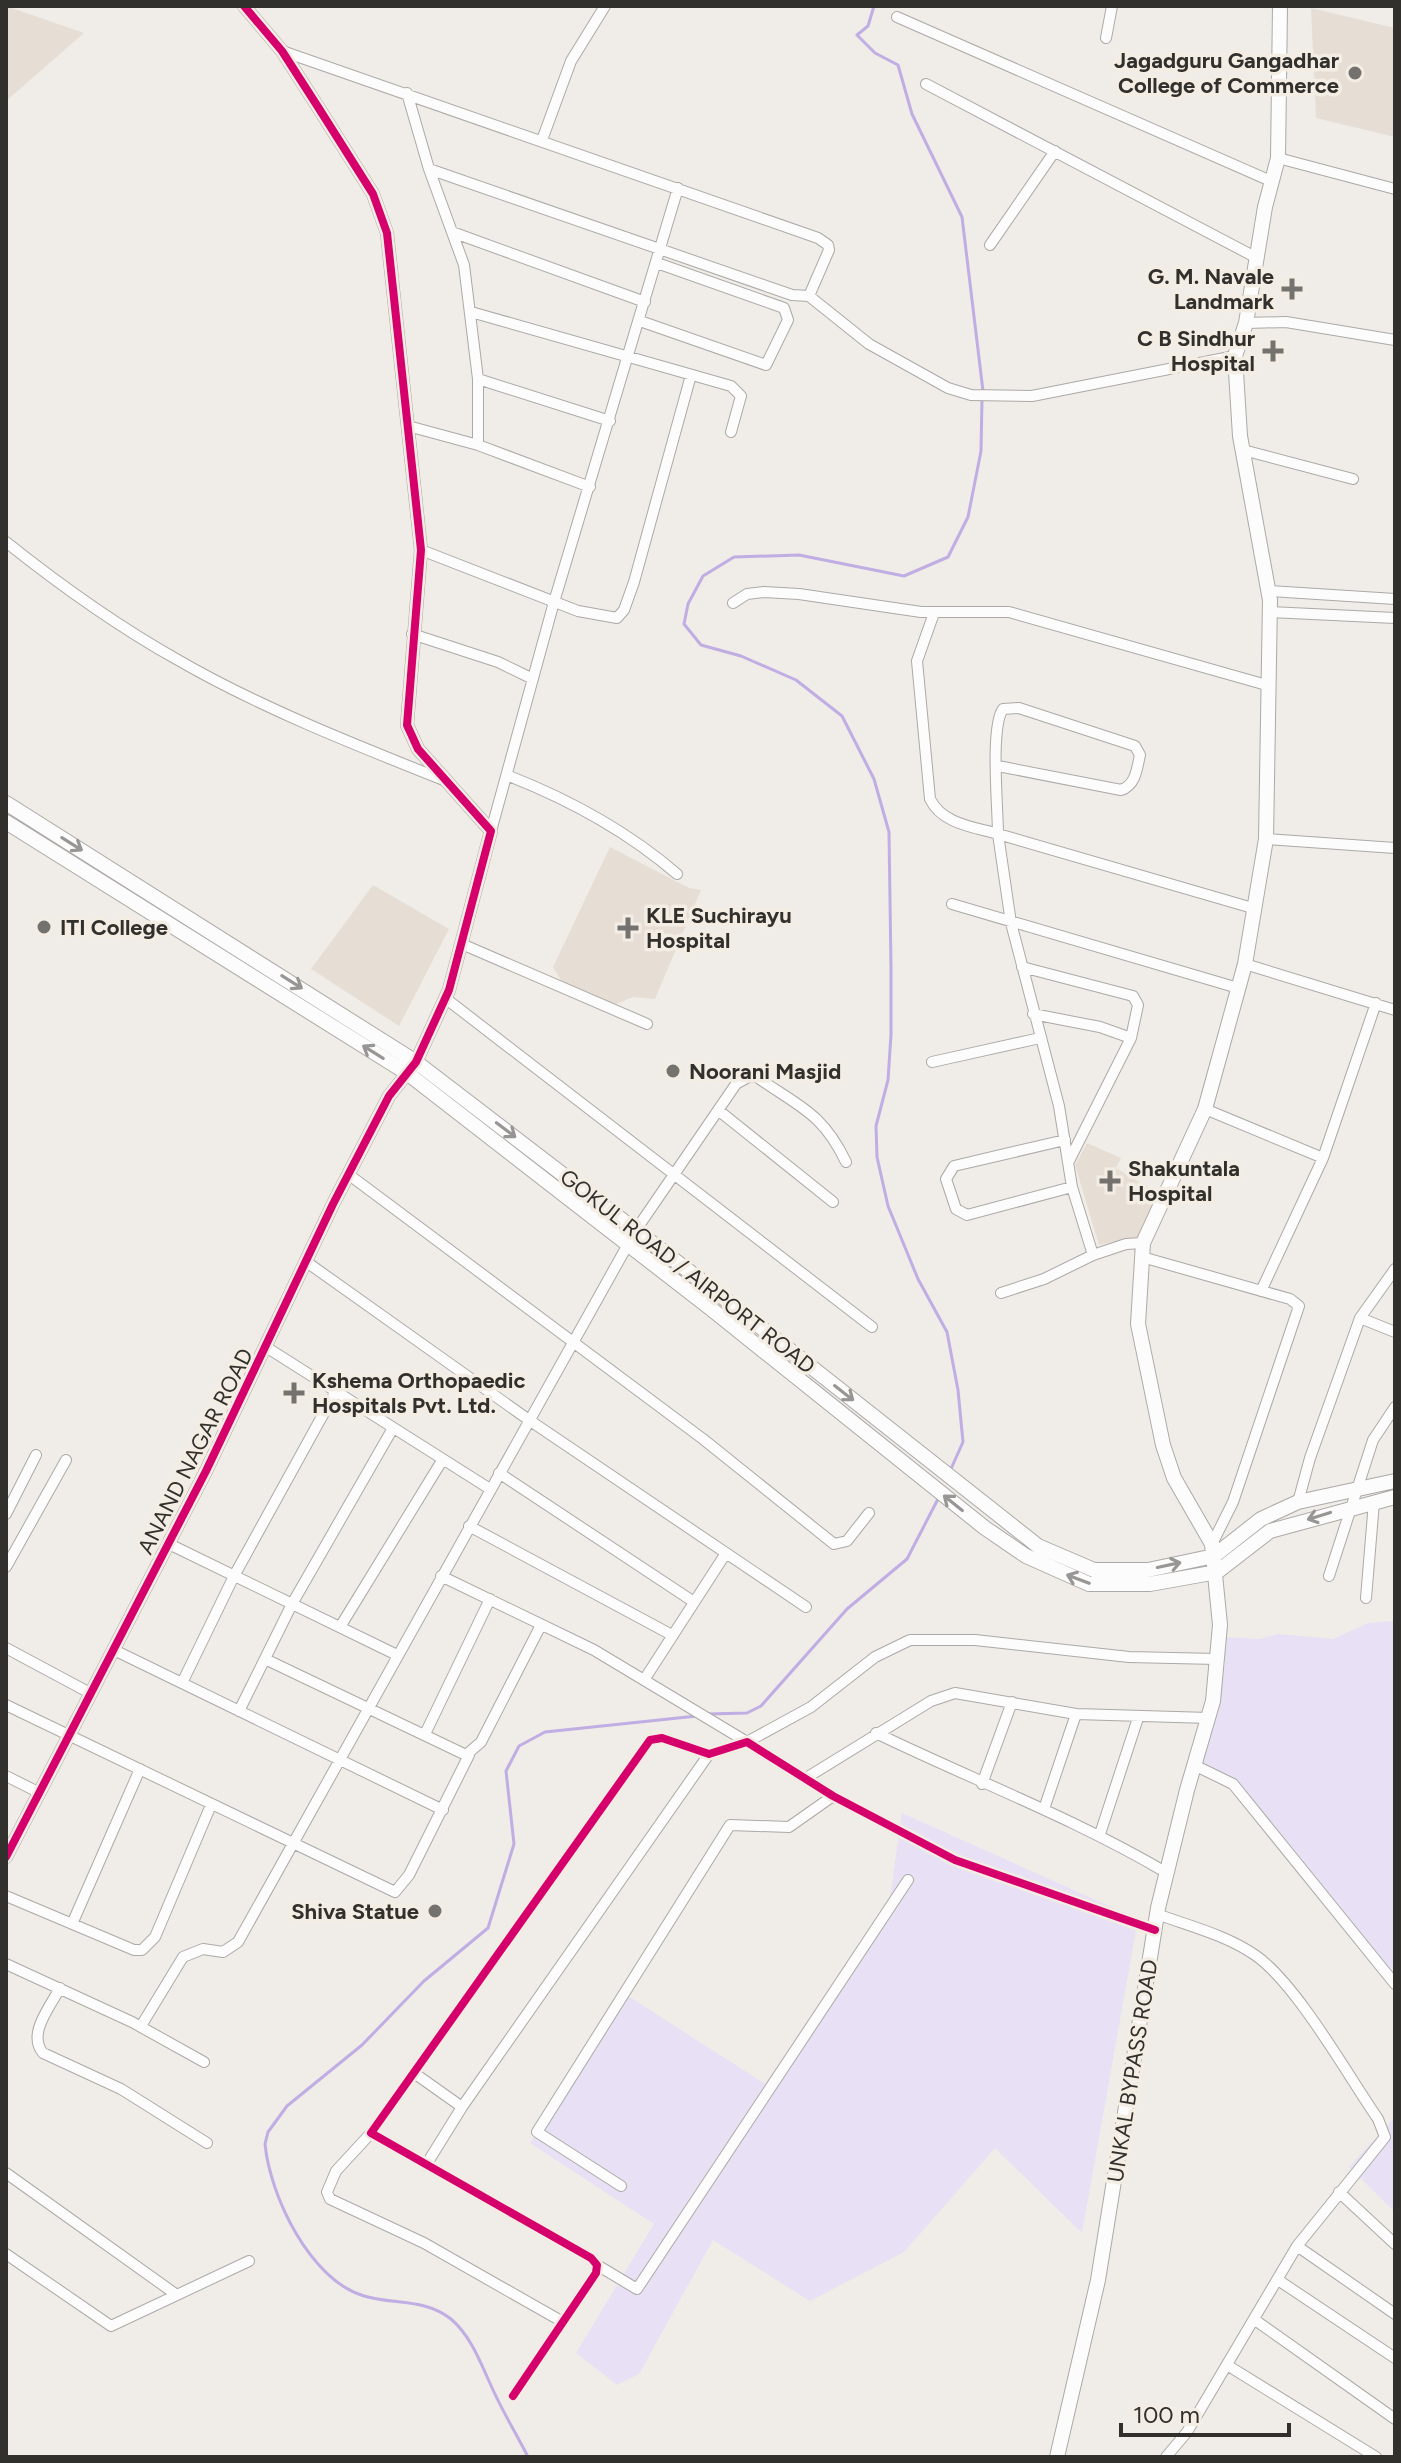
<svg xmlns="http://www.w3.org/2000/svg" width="1401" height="2463" font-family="Figtree,sans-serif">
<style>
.built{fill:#e6ded4}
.green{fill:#e8e0f4}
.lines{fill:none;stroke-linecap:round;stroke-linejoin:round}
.stream{stroke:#c0ade3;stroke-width:3}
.minor-casing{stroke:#aca9a6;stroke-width:12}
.tertiary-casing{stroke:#aca9a6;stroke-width:14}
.secondary-casing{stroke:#aca9a6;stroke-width:16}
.minor{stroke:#fdfcfc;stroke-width:10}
.tertiary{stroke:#fdfcfc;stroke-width:12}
.secondary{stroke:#fdfcfc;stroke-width:14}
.cycleway-casing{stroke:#f4ede4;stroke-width:13}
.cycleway{stroke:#d6006c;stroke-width:8}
.oneway{stroke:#989694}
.poi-dot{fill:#74726e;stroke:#f4ede4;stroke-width:3}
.labels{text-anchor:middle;stroke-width:7;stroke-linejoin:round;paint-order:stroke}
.poi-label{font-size:22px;font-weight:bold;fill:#32302c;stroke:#f4ede4;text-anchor:start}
.street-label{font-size:22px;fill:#32302c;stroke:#f4ede4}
</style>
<rect width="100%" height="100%" fill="#f0ece8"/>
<!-- built -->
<path class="built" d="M6,6L84,33L6,101Z
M1311,8L1395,28V137L1316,118Z
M610,847L689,888L701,890L655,999L633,997L616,1004L564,985L553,967Z
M373,885L449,929L399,1026L311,969Z
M1087,1143L1121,1158L1116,1168L1162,1195L1138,1237L1099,1245L1075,1165Z"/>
<!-- green -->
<path class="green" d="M1395,1621V1976L1233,1777L1201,1765L1225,1664V1637L1259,1639L1278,1634L1333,1639L1368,1623Z
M902,1813L1138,1919L1082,2233L995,2148L904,2252L810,2301L713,2240L639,2374L617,2385L576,2353L654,2224L530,2143L628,1996L765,2084L888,1912Z
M1395,2117V2212L1349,2167Z"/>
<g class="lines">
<!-- stream -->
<path class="stream" d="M874,6L868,26L857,35L875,53L898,65L912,114L962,217L983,391
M950,1471L963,1442L958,1390L947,1332L918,1279L888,1206L877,1157L876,1126L888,1080L891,1035V968L889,832L874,779L842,716L796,680L741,656L701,645L684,624L688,604L703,576L734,557L799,555L904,576L948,557L968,517L981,451L982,399
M708,1714L747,1713L761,1706L847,1609L907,1559L939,1497
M528,2457C517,2435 504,2414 494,2392C482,2367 473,2338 451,2319C424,2298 394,2305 364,2296C310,2280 270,2196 265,2144L268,2132L287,2106L362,2045L424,1981L488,1928L514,1844L506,1771L519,1746L545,1732L697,1716"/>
<!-- minor casing -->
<g class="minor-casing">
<path id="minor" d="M897,17L1273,182
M1106,38L1112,6
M282,51L818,238L828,245L829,250L809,296L792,295L429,169
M926,84L1257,258
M407,93L429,169L464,265L478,379V445
M542,140L571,61L605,6
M1278,158L1395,189
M452,232L645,302
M990,245L1055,151
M809,296L869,344L948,388L971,395L1032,396L1235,356
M471,312L731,386L741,396L731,432
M640,321L766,365L788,320L784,308L657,263
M1246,323L1286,322L1395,340
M478,379L610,421
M408,426L478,445L590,487
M1243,450L1353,479
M6,542C60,585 117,626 178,660C259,707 358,746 446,781
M421,550L578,611L617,618L624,610L634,582L691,375
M1269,591L1395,599
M733,603L747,594L764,592L799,594L921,612H1009L1270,686
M1270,612L1395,618
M934,613L917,661L930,799C942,824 974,827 998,834L1011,923L1059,1106L1072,1187L1093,1255L1126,1244L1143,1243
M412,634L498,662L533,679
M998,766L1121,790C1136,785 1137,768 1140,755L1135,746L1019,708L1003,709C990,727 998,808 998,834L1256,909
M509,776C570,800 627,831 677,874
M491,831L554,602L678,188
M1266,839L1395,848
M952,904L1238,988
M464,945L647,1024
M1245,964L1395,1010
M1022,967L1133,996L1138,1005L1131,1038L1100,1027L1033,1014
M445,998L872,1327
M932,1062L1040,1038
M1205,1109L1323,1158
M718,1110L833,1202
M1065,1140L954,1166L946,1179L956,1209L967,1215L1072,1187
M1069,1161L1131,1038
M348,1174L703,1439L834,1544L847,1541L869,1513
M1142,1257L1290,1299L1299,1306L1233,1502L1212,1544
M308,1263L529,1420L806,1607
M1261,1291L1323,1158L1376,1003
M1001,1293L1044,1279L1093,1255
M1360,1318L1395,1332
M266,1347L490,1489
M499,1473L694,1602
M1298,1502L1310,1458L1360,1318L1395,1269
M6,1514L36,1455
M469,1526L670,1634
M169,1544L397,1655
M6,1567L66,1460
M441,1576L594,1650L747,1742L811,1707L875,1657L910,1640H975L1129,1657L1217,1659
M1329,1576L1373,1440L1395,1407
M1366,1598L1374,1502
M340,1627L443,1459
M6,1648L90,1693
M114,1650L443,1810
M265,1659L466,1755L481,1742L541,1625
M644,1680L726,1553
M182,1683L234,1576L336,1391
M6,1705L395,1892L409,1875L469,1755
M239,1711L292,1604L393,1428
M876,1733C973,1780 1074,1818 1167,1873
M425,1734L490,1599
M1194,1765L1233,1784L1395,1984
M6,1776L40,1793
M806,1778L931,1701L955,1693L1076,1714L1209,1718
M982,1784L1012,1702
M1044,1809L1076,1714
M1100,1834L1138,1718
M6,1896L134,1950H142L155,1937L211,1805
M1157,1914C1189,1926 1226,1935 1255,1955C1296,1983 1347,2074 1378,2119L1385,2137L1297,2246L1187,2432L1166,2457
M72,1924L140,1769
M6,1964L132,2022L204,2062
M60,1988C50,2007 27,2034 43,2053L121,2089L207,2143
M141,2026L183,1957L203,1949L223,1952L238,1942L636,1230L736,1084L750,1076L757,1077C799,1107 822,1112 846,1162
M414,2073L462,2107
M371,2133L336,2171L327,2192L330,2199L424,2243L563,2322
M426,2165L462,2107L709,1754
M6,2173L174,2293
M621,2186L537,2132L730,1825L789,1827L833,1796
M1339,2192L1395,2244
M1297,2246L1395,2314
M6,2254L111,2326L249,2261
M597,2265L637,2289L908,1880
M1278,2280L1395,2358
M1255,2320L1395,2419
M1227,2365L1376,2457
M513,2396L596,2273L597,2265L591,2258L371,2133L650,1740L662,1738L709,1754L747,1742L833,1796L955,1860L1155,1930"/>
</g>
<!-- tertiary casing -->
<g class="tertiary-casing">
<path id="tertiary" d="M6,1857L206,1471L333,1204L389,1096L416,1062L449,990L491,831L418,749L407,725L421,550L387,233L373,194L318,107L282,51L244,6"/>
</g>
<!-- secondary casing -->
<g class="secondary-casing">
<path id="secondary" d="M6,803L416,1062L720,1295L1038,1546L1094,1570H1148L1214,1556L1261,1519L1298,1502L1395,1481
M6,822L407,1073L710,1308L985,1528L1026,1556L1089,1584H1150L1217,1572L1270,1531L1395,1497
M1057,2457L1098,2280L1158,1908L1187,1790L1213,1701L1220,1625L1212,1544L1174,1478L1163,1445L1138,1324L1143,1243L1205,1109L1245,964L1266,839L1270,600L1240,436L1235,356L1246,323L1265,207L1278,158L1280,6"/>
</g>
<!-- minor -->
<use href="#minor" class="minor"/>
<!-- tertiary -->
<use href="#tertiary" class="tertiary"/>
<!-- secondary -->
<use href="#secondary" class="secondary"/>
<!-- cycleway casing -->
<g class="cycleway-casing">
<path id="cycleway" d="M6,1857L206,1471L333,1204L389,1096L416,1062L449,990L491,831L418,749L407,725L421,550L387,233L373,194L318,107L282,51L244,6
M513,2396L596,2273L597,2265L591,2258L371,2133L650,1740L662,1738L709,1754L747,1742L833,1796L955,1860L1155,1930"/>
</g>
<!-- cycleway -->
<use href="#cycleway" class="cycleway"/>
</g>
<!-- one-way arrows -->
<defs><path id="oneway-shaft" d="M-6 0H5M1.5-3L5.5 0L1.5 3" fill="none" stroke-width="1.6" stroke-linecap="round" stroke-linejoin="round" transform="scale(2)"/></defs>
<g class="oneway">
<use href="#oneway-shaft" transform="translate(72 844) rotate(32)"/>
<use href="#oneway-shaft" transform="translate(292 982) rotate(32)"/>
<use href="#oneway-shaft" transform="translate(373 1052) rotate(-148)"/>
<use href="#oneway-shaft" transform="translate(506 1130) rotate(37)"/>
<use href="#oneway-shaft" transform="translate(844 1393) rotate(38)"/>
<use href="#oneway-shaft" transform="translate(953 1503) rotate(-141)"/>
<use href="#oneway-shaft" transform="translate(1319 1516) rotate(163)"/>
<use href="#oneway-shaft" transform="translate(1169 1565) rotate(-12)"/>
<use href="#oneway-shaft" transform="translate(1078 1579) rotate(-159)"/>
</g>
<!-- markers -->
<g class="poi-dot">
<circle cx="1355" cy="73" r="8"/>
<path d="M1288 277h8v8h8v8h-8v8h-8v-8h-8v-8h8z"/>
<path d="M1269 339h8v8h8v8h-8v8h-8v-8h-8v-8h8z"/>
<circle cx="44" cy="927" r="8"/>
<path d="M624 916h8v8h8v8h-8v8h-8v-8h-8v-8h8z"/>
<circle cx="673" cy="1071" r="8"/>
<path d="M1106 1169h8v8h8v8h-8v8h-8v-8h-8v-8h8z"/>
<path d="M290 1381h8v8h8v8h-8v8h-8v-8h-8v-8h8z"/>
<circle cx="435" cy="1911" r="8"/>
</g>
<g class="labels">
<!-- poi labels -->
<g class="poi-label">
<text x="1339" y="68" text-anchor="end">Jagadguru Gangadhar<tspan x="1339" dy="25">College of Commerce</tspan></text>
<text x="1274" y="284" text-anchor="end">G. M. Navale<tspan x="1274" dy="25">Landmark</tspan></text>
<text x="1255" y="346" text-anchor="end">C B Sindhur<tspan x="1255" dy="25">Hospital</tspan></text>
<text x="646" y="923">KLE Suchirayu<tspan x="646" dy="25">Hospital</tspan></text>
<text x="60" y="935">ITI College</text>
<text x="689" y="1079">Noorani Masjid</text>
<text x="1128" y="1176">Shakuntala<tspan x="1128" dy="25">Hospital</tspan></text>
<text x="312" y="1388">Kshema Orthopaedic<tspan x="312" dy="25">Hospitals Pvt. Ltd.</tspan></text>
<text x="419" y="1919" text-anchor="end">Shiva Statue</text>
</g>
<!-- street labels -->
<g class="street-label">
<text transform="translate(688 1271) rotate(38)" y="8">GOKUL ROAD / AIRPORT ROAD</text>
<text transform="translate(195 1451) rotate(-63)" y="8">ANAND NAGAR ROAD</text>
<text transform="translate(1132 2071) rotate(-81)" y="8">UNKAL BYPASS ROAD</text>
</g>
</g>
<!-- border -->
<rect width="1401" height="2463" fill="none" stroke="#32302c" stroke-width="16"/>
<!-- scale -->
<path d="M1121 2423v12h168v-12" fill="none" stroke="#32302c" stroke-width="4"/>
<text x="1133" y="2423" font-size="24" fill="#32302c" stroke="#f4ede4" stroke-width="6" paint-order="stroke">100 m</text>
</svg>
